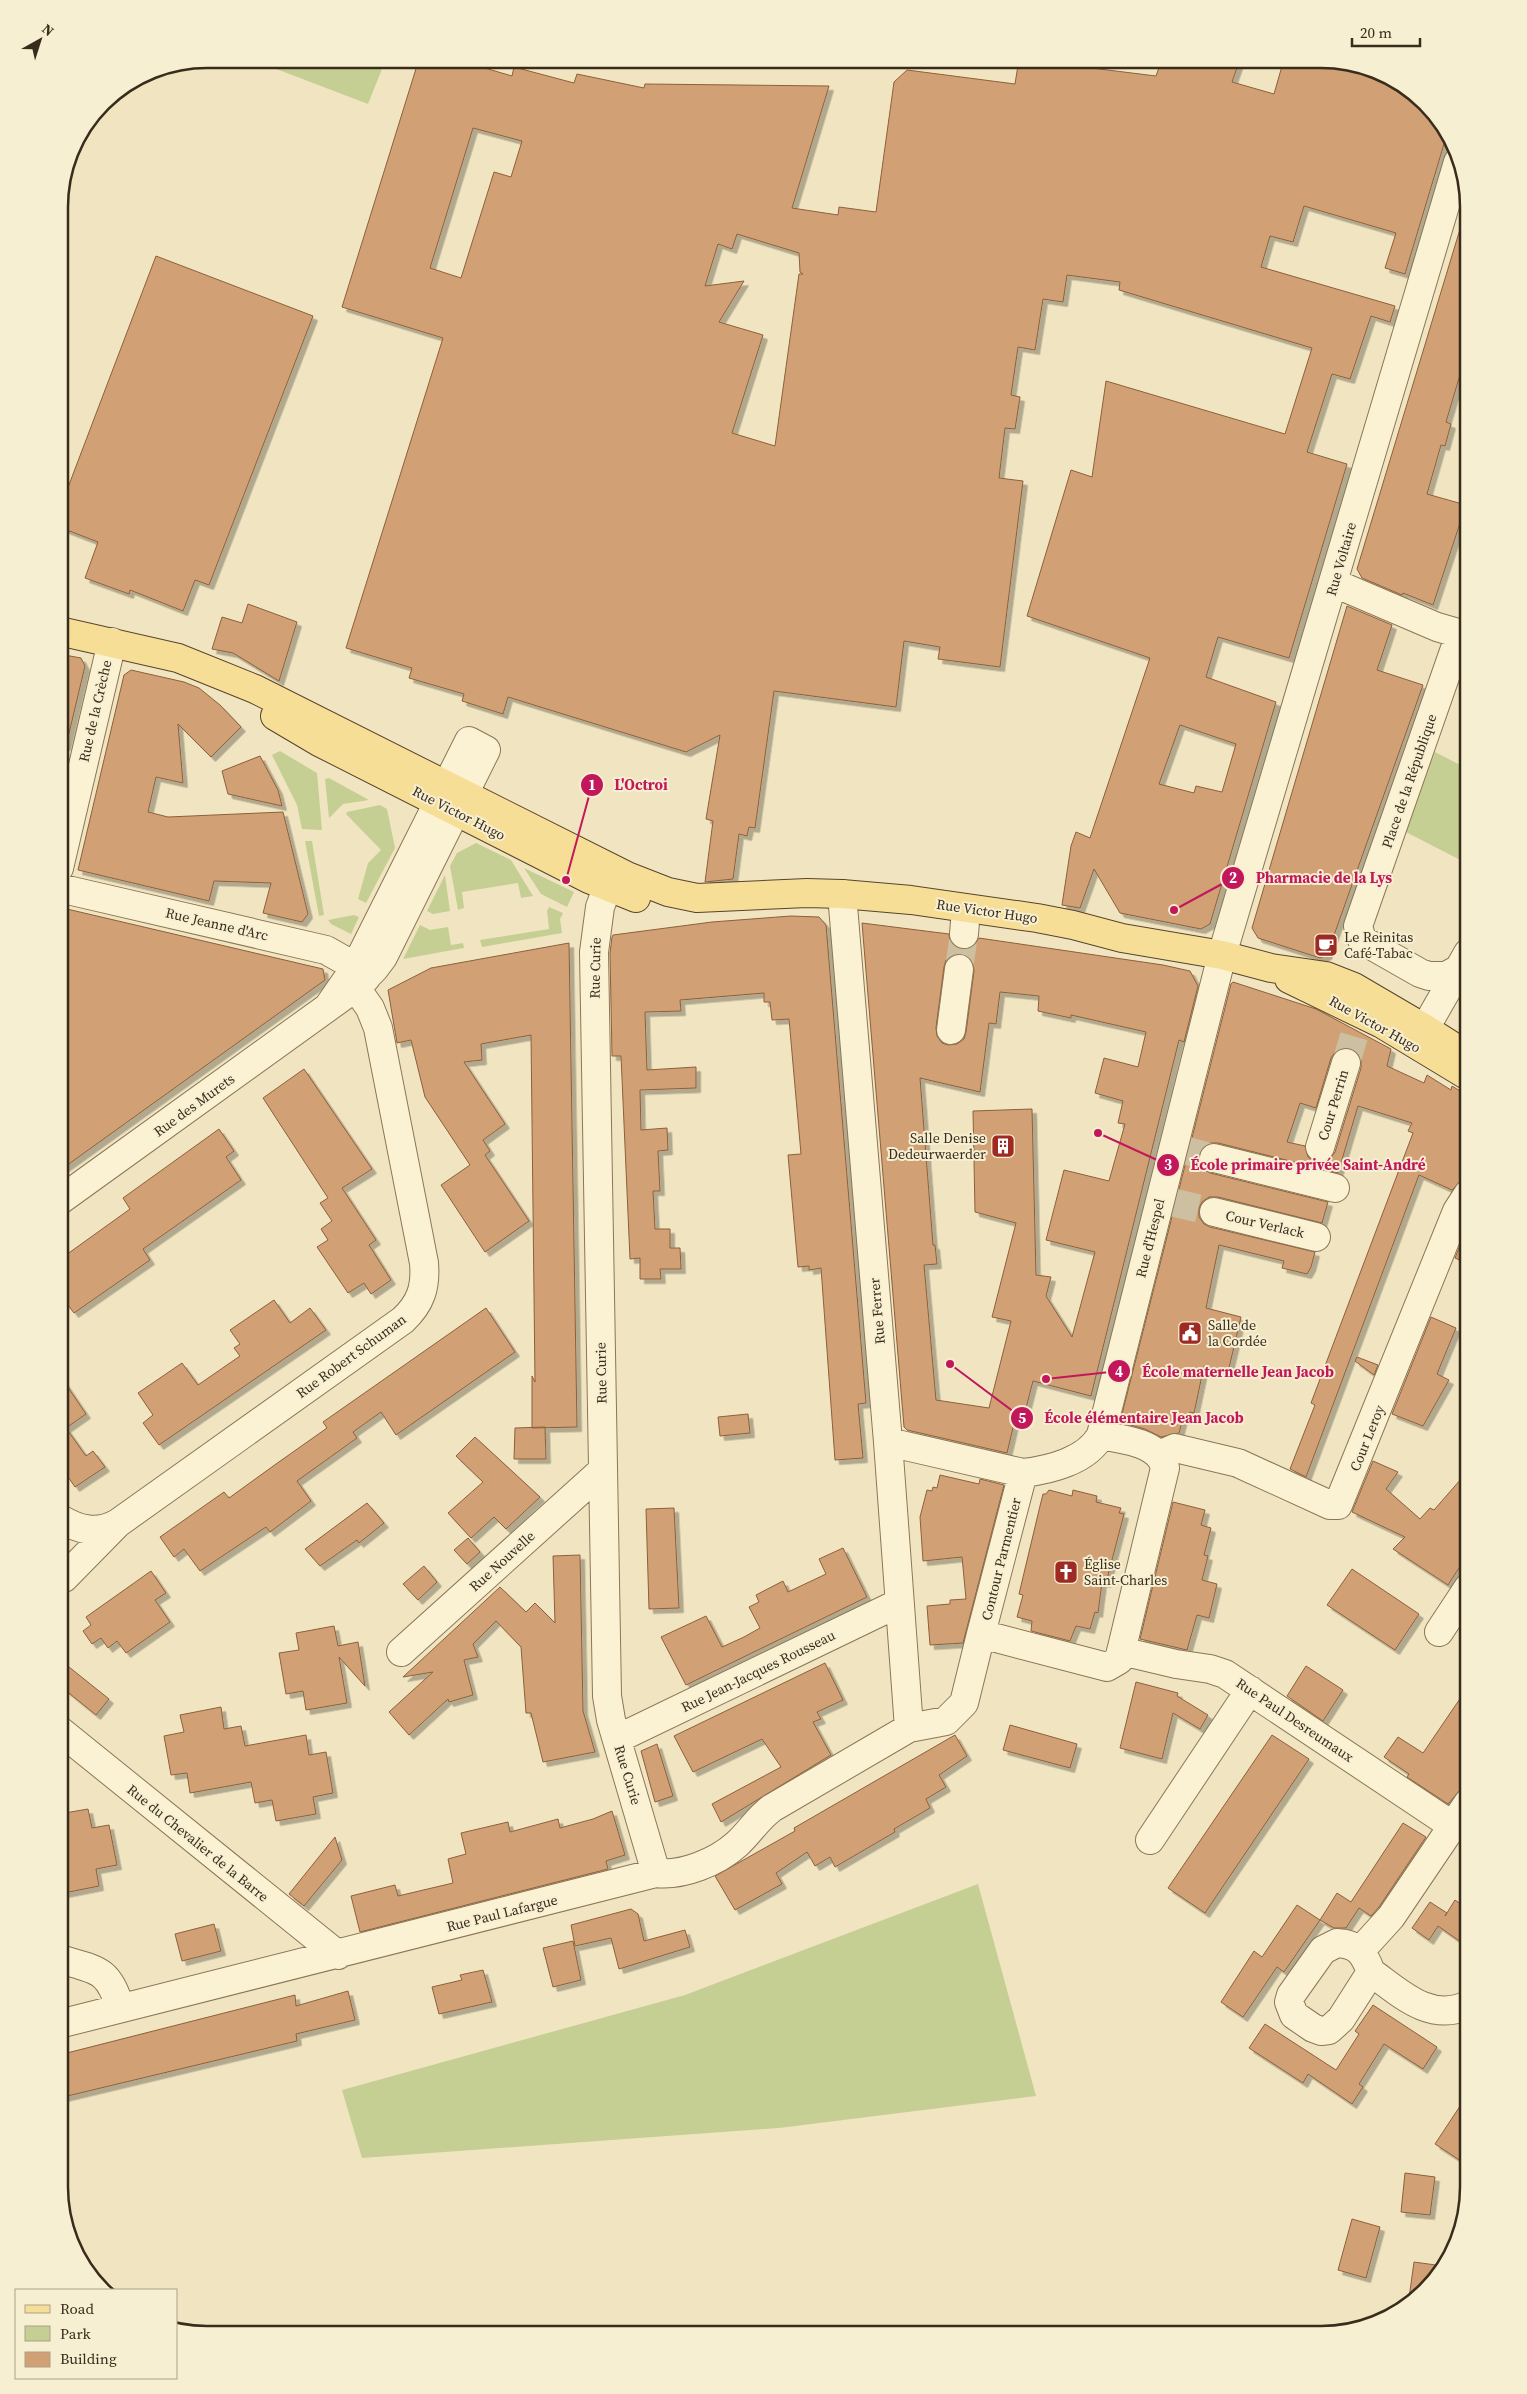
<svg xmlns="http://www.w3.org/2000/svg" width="1527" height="2394" font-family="'Source Serif 4',serif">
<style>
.green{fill:#c5cf94}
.building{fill:#d1a074;stroke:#8c603c;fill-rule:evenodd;filter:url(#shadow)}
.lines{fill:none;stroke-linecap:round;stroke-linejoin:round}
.minor-tunnel{stroke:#ccc0a0;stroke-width:28;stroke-dasharray:28 14;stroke-linecap:butt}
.minor-casing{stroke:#8b7657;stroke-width:30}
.major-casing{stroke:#58432c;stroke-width:30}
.minor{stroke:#fbf2d4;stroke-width:28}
.major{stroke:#f6de96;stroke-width:28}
.labels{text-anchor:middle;stroke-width:4;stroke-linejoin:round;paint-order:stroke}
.street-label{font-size:14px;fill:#3a2c1c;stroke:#f7efd1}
.poi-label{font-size:14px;fill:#3a2c1c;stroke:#f7efd1;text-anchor:start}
.rim{fill:none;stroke:#3a2c1c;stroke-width:2.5}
.leader{fill:none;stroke:#c2185b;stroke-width:2}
.callout-dot{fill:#c2185b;stroke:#f7efd1;stroke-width:2}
.mark-label{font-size:15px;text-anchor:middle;font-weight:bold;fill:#fff}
.callout-label{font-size:15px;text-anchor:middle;font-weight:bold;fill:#c2185b;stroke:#f7efd1;stroke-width:4;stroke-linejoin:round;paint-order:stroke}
</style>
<defs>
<filter id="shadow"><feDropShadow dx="4.5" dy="4.5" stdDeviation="0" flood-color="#0004"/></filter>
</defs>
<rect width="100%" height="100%" fill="#f1e5c1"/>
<!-- green -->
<path class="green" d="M250,59H386L368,104Z
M594,59H814L813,66L615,63Z
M280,751L317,773L322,830L302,829L297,805L272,755Z
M1435,752L1468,769V864L1402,830Z
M329,778L369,800L343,804L329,818L325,779Z
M380,805L387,809L395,848L366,903L358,899L368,863L381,850L346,814L347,812Z
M305,841H312L324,915L319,916Z
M476,843L511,860L533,896L521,898L518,883L462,892L464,908L458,910L450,866L457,853Z
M524,868L574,892L567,907L541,894Z
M445,875L450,911L433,914L427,911Z
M549,907L563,913L560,919L562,933L482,947L480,940L549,929L547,911Z
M354,915L359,917L351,934L331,924L328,920Z
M420,925L430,930L448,927L451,945L463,943L464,948L403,959Z
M978,1884L1036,2096L779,2128L362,2158L342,2090L685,1995Z"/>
<!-- building -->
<path class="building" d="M419,59H454L512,76L514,67L574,83L577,74L644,88L645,84L829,86L792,208L838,215L839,207L876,212L894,82L907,70L1015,84L1019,59L1156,76L1162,59H1240L1232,82L1274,94L1284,59H1330L1402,84L1447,134L1405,274L1385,268L1396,233L1304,206L1293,242L1270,236L1261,267L1395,306L1390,322L1371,316L1350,379L1332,374L1307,452L1347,464L1289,658L1218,637L1206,677L1276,702L1210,924L1201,929L1120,913L1094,869L1080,908L1062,905L1071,846L1076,832L1090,838L1150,658L1027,616L1071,470L1092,477L1106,381L1285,434L1312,348L1119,290L1120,282L1067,275L1063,302L1043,299L1035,350L1018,347L1011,395L1020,397L1015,429L1005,428L999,478L1023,481L1000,667L938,659L940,647L904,641L896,707L774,691L755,828L749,827L747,836L739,834L733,879L705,882L713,821L706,819L720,735L686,752L508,697L503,714L462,701L464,694L409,678L412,668L346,648L443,338L342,307ZM473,128L522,141L511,177L494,172L461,278L430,268ZM737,234L799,253L800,272L803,274H799L775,446L732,433L763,335L719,322L744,281L705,286L718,244L732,249ZM1180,725L1236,744L1222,792L1196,786L1194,793L1159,784Z
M1464,216L1468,217V348L1446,422L1451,424L1445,446L1441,445L1427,494L1466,505L1433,605L1403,593L1402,595L1362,578L1357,569Z
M156,256L313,316L209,585L195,580L183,611L130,590L129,594L85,578L98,542L59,527V511Z
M248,604L297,622L279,681L233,653L212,649L222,617L242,623Z
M1347,606L1392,625L1377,670L1423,685L1327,955L1320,958L1258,938L1252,928Z
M59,654L81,658L85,666L66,746L59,745Z
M131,670L184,682L199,688L220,705L241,727L211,757L178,724L183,783L156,777L148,812L168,817L283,812L308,914L302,922L263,913L271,883L214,881L209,901L78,870L124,675Z
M260,756L278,790L282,806L228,794L222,771Z
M67,909L323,969L325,980L59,1171V915L66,916Z
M791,916L819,917L826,925L866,1403L858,1404L863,1458L835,1460L821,1268L809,1270V1266L798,1267L788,1155L801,1154L789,1019L772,1020L770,1002H764V993L680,1000L681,1011L645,1012L647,1070L696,1067V1088L640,1090L641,1130L667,1128L668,1150L658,1151L660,1191H653L655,1229H670V1248H680L681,1269H660L661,1279H640V1258L630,1259L621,1056H612L610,953L612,937L613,935L712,922Z
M862,923L949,934L950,941L955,947L962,949L971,948L979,938L1163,965L1190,971L1198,986L1184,1042L1179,1040L1091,1396L1033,1381L1024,1416L1016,1415L1007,1453L907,1430L904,1427ZM962,954L968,956L973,963L974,971L966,1032L964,1039L957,1044L948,1045L942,1043L937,1036L936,1028L944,967L946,960L953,955ZM1000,992L1039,996L1038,1011L1071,1018V1015L1146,1032L1138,1067L1104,1058L1095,1093L1123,1101L1118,1123L1125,1124L1109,1181L1064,1170L1046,1240L1095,1252L1072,1337L1046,1296L1051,1277L1036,1275L1032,1109L973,1111L975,1212L1016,1223L992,1317L1011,1321L989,1408L936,1400L924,1265L937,1264L935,1245H933L920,1078L980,1092L989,1023L996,1024Z
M569,943L577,1427L532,1428V1376L535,1382L531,1035L481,1044L482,1060L464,1062L505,1124L483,1140L490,1151L485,1155L529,1221L485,1252L441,1185L470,1165L425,1097L411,1040L397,1043L388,990L431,968Z
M1233,982L1316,1009L1391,1049L1387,1066L1424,1083L1427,1075L1451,1090L1452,1086L1468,1096V1148L1460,1166L1468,1169L1463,1179L1452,1190L1419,1175L1306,1477L1290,1469L1315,1405L1311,1403L1413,1133L1408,1131L1412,1123L1358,1106L1338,1173L1218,1143H1209L1202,1148L1199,1155V1162L1203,1169L1210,1173L1328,1202L1322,1223L1218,1197H1209L1202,1202L1199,1208V1217L1204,1224L1210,1227L1315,1252L1311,1267L1307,1274L1282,1268L1284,1261L1219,1245L1206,1308L1241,1317L1228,1372L1204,1366L1194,1413L1190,1412L1188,1419L1183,1418L1179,1433L1161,1437L1145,1429L1120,1422L1231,984ZM1343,1048H1351L1358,1053L1361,1060V1068L1335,1152L1330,1159L1323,1162H1316L1308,1157L1305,1146L1287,1142L1300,1103L1316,1108L1331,1058L1336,1051Z
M304,1069L372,1169L342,1188L376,1240L369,1245L391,1280L371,1294L364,1283L348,1293L317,1247L328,1240L321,1229L332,1221L320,1203L328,1198L263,1098Z
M219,1129L234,1151L226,1157L241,1180L143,1249L150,1260L74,1313L59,1293V1260L130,1209L123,1198Z
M1468,1225V1264L1455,1258Z
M274,1300L290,1323L310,1308L326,1330L159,1445L143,1423L153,1415L138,1393L182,1363L198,1385L240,1356L234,1348L240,1344L230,1330Z
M486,1308L515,1352L396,1435L381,1412L353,1432L357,1438L297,1481L311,1501L270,1532L266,1527L200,1571L184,1549L174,1557L160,1537L224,1492L229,1498L276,1464L327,1428L323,1422Z
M1431,1317L1456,1328L1437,1374L1449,1380L1423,1426L1392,1414Z
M1357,1357L1378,1365L1374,1375L1355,1361Z
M59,1374L86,1414L66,1428L86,1456L93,1451L105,1467L75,1487L59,1464Z
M748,1414L750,1433L720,1436L718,1417Z
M545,1427L546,1459H514L515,1428Z
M475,1437L540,1497L506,1529L494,1517L471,1538L448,1513L483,1482L456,1456Z
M1373,1461L1398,1472L1386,1489L1420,1519L1430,1508L1434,1510L1468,1471V1554L1448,1585L1393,1549L1405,1537L1352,1512Z
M940,1475L979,1484L980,1479L1004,1485L963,1643L930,1645L927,1606L950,1604V1600L966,1599L962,1557L923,1561L920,1517L927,1490L932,1491L933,1487L937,1488Z
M1049,1490L1072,1496L1073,1490L1097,1496L1096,1502L1121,1508L1119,1513L1124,1514L1106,1583L1102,1582L1098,1613L1095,1612L1090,1629L1076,1626L1070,1641L1031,1631L1032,1621L1017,1617L1023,1595L1019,1594L1040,1506L1043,1494H1046Z
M1173,1502L1205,1510L1201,1525L1211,1528L1204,1555L1208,1556L1202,1580L1217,1584L1209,1618L1197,1615L1187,1650L1140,1639Z
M367,1503L384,1523L359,1543L357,1540L320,1566L305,1549Z
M674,1508L679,1608L649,1609L646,1509Z
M468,1538L480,1552L467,1564L454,1550Z
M843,1548L867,1597L686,1685L661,1637L706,1616L722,1647L744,1637L760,1628L749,1607L759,1602L756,1595L783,1581L788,1592L826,1574L819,1559Z
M580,1555L583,1711L595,1752L543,1762L531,1713H526L521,1647L496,1621L473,1644L478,1657L464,1660L473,1695L449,1702L448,1699L409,1735L389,1712L433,1672L403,1677L500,1587L526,1612L535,1603L555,1623L553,1556Z
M424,1566L437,1582L418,1600L403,1584Z
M1352,1569L1419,1614L1395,1650L1327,1605Z
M151,1571L166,1593L155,1600L170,1622L126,1653L117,1641L108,1648L101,1638L92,1644L83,1631L91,1625L86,1617Z
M334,1626L338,1646L358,1642L365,1686L339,1657L347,1703L306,1710L303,1691L286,1694L279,1653L299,1650L296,1633Z
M59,1659L109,1699L96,1715L59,1685Z
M825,1663L843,1700L817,1712L821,1719L813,1722L831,1755L721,1822L712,1804L781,1767L762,1739L693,1772L674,1736Z
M1306,1666L1343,1690L1323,1721L1287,1696Z
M1136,1682L1178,1693L1177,1696L1208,1715L1200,1729L1173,1713L1162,1759L1120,1748Z
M1468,1687V1788L1461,1789L1448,1804L1407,1777L1409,1774L1384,1757L1398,1737L1423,1753Z
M221,1707L224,1729L241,1726L245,1746L306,1735L309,1755L326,1752L333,1793L313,1797L316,1814L276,1821L272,1800L255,1803L251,1782L190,1793L187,1773L171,1775L164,1736L184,1732L180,1715Z
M1010,1725L1077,1744L1070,1768L1003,1750Z
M955,1735L967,1756L939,1775L946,1787L926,1799L930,1808L894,1829L895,1832L835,1867L830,1857L815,1866L807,1852L776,1873L782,1884L735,1910L715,1876L795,1831L794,1828Z
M1272,1735L1309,1759L1205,1913L1168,1888Z
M657,1744L673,1796L655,1802L641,1751Z
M88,1809L92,1828L109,1825L117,1865L96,1869L99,1886L59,1894V1814Z
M612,1811L625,1855L606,1861L608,1869L360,1932L351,1896L395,1885L398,1896L453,1883L448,1859L466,1854L461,1833L508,1822L510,1832L558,1819L560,1828L593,1819Z
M1403,1823L1426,1837L1379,1907L1371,1916L1359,1908L1346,1928H1334L1320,1920L1337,1893L1351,1902Z
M335,1837L342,1860L304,1906L289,1894Z
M1455,1900L1468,1909V1947L1438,1926L1429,1940L1412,1928L1430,1902L1447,1913L1445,1916Z
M1297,1905L1320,1920L1284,1972L1277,1967L1243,2017L1221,2002L1254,1951L1262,1957Z
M631,1909L638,1914L644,1941L685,1930L690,1947L619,1969L611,1938L575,1946L571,1925Z
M214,1924L221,1951L182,1961L175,1934Z
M573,1941L581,1980L553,1987L543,1948Z
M483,1970L492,2002L439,2014L432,1987L462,1980L460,1975Z
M348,1991L355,2020L296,2034L297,2041L59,2098V2055L295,1995L296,2006Z
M1373,2005L1437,2047L1423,2069L1384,2044L1359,2084L1363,2087L1352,2104L1308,2074L1303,2083L1249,2048L1265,2024L1336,2070L1359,2034L1355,2031Z
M1468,2094V2149L1461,2161L1435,2144Z
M1405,2173L1435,2177L1430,2215L1401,2212Z
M1352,2219L1380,2227L1366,2278L1338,2270Z
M1414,2262L1443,2266L1409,2298Z"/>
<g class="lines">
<!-- minor-tunnel -->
<path class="minor-tunnel" d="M959,969L964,934
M1346,1063L1357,1026
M1184,1150L1214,1158
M1171,1202L1214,1212"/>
<!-- minor casing -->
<g class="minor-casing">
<path id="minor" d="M1334,583L1437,627L1468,636
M59,868L112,642
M614,870L600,907L594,952L607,1696L611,1720L656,1873
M59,888L326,950L349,963L366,978
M842,894L888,1442L909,1728
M964,934L966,909
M1457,970L1446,976H1429L1420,973L1362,940L1358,926L1460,634
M951,1030L959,969
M1416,1044L1468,953
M1320,1147L1346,1063
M1214,1158L1335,1188
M59,1201L356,987L374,969L383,957L486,750L469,741L355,968L328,1007
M1214,1212L1316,1237
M888,1442L1023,1473C1049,1470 1087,1461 1101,1435L1222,955L1458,162
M1159,1455L1175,1448L1238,1463L1330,1505H1338L1457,1211L1468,1194
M1023,1473L981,1634L1107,1667L1119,1660L1165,1468C1160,1442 1123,1440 1101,1435
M59,1518C79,1530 97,1535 118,1523
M64,1578L118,1523L403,1320C421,1303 426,1287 424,1263L378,1028L370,1008L349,978
M1439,1632L1468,1588
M1121,1651L1176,1664L1210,1669L1225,1674L1453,1826
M401,1652L603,1470
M59,1730L338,1955
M617,1739L899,1603
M1150,1840L1250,1690
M1337,1943C1358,1944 1364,1953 1371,1972L1341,2019L1329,2030L1321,2031L1313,2028L1294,2015L1289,2002L1291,1995L1323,1950Z
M1361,1950L1391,1917L1468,1803
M59,1959C96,1970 109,1968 120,2008
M1371,1972C1400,1993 1430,2023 1468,2005
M59,2024L656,1873C683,1876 717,1862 737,1844C750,1832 758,1818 772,1808L909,1728L946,1721L964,1703L981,1634"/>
</g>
<!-- major casing -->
<g class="major-casing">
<path id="major" d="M59,631L178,658L255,689L627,876L668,892L697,898L807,893L842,894L911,900L1037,918L1073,925L1122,938L1222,955L1271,968L1326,976L1354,987L1424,1028L1468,1056
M275,716L319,742L589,879L636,898
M1289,979L1382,1024L1468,1076"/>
</g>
<!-- minor -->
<use href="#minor" class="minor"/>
<!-- major -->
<use href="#major" class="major"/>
</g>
<!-- icons -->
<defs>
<g id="cafe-square" transform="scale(1.25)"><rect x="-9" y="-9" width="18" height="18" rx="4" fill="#9e2a24" stroke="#f7efd1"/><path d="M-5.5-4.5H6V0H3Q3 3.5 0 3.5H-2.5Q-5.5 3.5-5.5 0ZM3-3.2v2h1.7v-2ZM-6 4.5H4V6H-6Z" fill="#fff"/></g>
<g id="building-square" transform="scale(1.25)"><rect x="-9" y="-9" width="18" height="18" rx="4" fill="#9e2a24" stroke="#f7efd1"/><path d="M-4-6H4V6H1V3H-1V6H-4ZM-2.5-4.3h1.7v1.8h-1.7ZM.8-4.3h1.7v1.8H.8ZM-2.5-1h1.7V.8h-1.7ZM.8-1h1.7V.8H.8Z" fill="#fff"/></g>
<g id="civic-square" transform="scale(1.25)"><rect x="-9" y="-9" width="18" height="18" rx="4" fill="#9e2a24" stroke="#f7efd1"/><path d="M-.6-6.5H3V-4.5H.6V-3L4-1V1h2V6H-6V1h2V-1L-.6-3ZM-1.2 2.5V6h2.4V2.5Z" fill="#fff"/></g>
<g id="church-square" transform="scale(1.25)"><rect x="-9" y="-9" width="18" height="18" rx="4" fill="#9e2a24" stroke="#f7efd1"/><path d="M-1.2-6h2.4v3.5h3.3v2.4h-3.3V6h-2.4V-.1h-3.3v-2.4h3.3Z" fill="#fff"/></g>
</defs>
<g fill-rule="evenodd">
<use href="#cafe-square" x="1326" y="945"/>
<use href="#building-square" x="1003" y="1146"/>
<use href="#civic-square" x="1190" y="1333"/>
<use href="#church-square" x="1066" y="1572"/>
</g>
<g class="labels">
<!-- street labels -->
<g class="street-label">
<text transform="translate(1341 559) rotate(-74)" y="5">Rue Voltaire</text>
<text transform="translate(95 711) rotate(-77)" y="5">Rue de la Crèche</text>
<text transform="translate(1409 781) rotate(-71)" y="5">Place de la République</text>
<text transform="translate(459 813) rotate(27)" y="5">Rue Victor Hugo</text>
<text transform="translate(987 911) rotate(8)" y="5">Rue Victor Hugo</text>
<text transform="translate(217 924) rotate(13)" y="5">Rue Jeanne d'Arc</text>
<text transform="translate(595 968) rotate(-89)" y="5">Rue Curie</text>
<text transform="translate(1375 1024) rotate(29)" y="5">Rue Victor Hugo</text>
<text transform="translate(194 1105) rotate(-36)" y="5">Rue des Murets</text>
<text transform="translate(1333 1105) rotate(-73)" y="5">Cour Perrin</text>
<text transform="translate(1265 1224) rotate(13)" y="5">Cour Verlack</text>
<text transform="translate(1150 1238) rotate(-76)" y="5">Rue d'Hespel</text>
<text transform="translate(877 1311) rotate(-95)" y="5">Rue Ferrer</text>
<text transform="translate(351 1356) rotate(-36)" y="5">Rue Robert Schuman</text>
<text transform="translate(601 1373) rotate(-91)" y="5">Rue Curie</text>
<text transform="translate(1367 1438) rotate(-68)" y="5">Cour Leroy</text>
<text transform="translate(1001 1559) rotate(-76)" y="5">Contour Parmentier</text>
<text transform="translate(502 1561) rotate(-42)" y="5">Rue Nouvelle</text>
<text transform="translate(758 1671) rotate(-26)" y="5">Rue Jean-Jacques Rousseau</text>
<text transform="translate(1295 1720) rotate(34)" y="5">Rue Paul Desreumaux</text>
<text transform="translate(628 1775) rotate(73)" y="5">Rue Curie</text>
<text transform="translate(198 1843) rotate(39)" y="5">Rue du Chevalier de la Barre</text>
<text transform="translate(502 1913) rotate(-14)" y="5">Rue Paul Lafargue</text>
</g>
<!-- poi labels -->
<g class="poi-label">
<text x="1344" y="942">Le Reinitas<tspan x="1344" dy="16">Café-Tabac</tspan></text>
<text x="986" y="1143" text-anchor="end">Salle Denise<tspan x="986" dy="16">Dedeurwaerder</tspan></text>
<text x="1208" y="1330">Salle de<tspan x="1208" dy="16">la Cordée</tspan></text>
<text x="1084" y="1569">Église<tspan x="1084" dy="16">Saint-Charles</tspan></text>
</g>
</g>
<!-- crop -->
<path d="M0 0H1527V2394H0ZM207 68H1321A139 139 0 0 1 1460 207V2187A139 139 0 0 1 1321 2326H207A139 139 0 0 1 68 2187V207A139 139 0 0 1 207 68Z" fill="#f7efd1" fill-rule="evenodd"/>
<path class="rim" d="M207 68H1321A139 139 0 0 1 1460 207V2187A139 139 0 0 1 1321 2326H207A139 139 0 0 1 68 2187V207A139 139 0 0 1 207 68Z"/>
<!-- callouts -->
<path class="leader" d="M566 880L592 785M1174 910L1233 878M1098 1133L1168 1165M1046 1379L1119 1371M950 1364L1022 1418"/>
<g class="callout-dot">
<circle cx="566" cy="880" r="5"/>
<circle cx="1174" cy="910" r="5"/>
<circle cx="1098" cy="1133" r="5"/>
<circle cx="1046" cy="1379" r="5"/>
<circle cx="950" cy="1364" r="5"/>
<circle cx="592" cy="785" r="12"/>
<circle cx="1233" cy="878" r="12"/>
<circle cx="1168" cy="1165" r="12"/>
<circle cx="1119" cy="1371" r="12"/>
<circle cx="1022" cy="1418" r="12"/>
</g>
<g class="mark-label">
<text x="592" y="790">1</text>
<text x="1233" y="883">2</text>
<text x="1168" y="1170">3</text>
<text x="1119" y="1377">4</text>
<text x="1022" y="1423">5</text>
</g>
<g class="callout-label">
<text x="641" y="790">L'Octroi</text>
<text x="1324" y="883">Pharmacie de la Lys</text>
<text x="1308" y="1170">École primaire privée Saint-André</text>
<text x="1238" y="1377">École maternelle Jean Jacob</text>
<text x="1144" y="1423">École élémentaire Jean Jacob</text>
</g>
<!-- legend -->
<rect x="15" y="2289" width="162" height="90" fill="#f7efd1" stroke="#aba189"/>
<rect x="25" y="2305" width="25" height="8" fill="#f6de96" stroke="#aba189"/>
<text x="60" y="2314" font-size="15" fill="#3a2c1c">Road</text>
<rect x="25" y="2326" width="25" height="15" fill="#c5cf94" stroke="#aba189"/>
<text x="60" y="2339" font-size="15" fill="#3a2c1c">Park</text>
<rect x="25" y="2352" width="25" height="15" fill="#d1a074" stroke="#aba189"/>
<text x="60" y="2364" font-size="15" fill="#3a2c1c">Building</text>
<!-- north arrow -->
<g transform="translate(40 40) rotate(39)" stroke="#f7efd1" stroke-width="4" paint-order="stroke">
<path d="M0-4L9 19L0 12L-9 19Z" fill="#3a2c1c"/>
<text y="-8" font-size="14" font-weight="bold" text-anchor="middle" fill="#3a2c1c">N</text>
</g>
<!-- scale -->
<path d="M1352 38v8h68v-8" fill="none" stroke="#3a2c1c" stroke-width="2.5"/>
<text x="1360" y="38" font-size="15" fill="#3a2c1c" stroke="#f7efd1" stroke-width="4" paint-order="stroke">20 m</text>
</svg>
